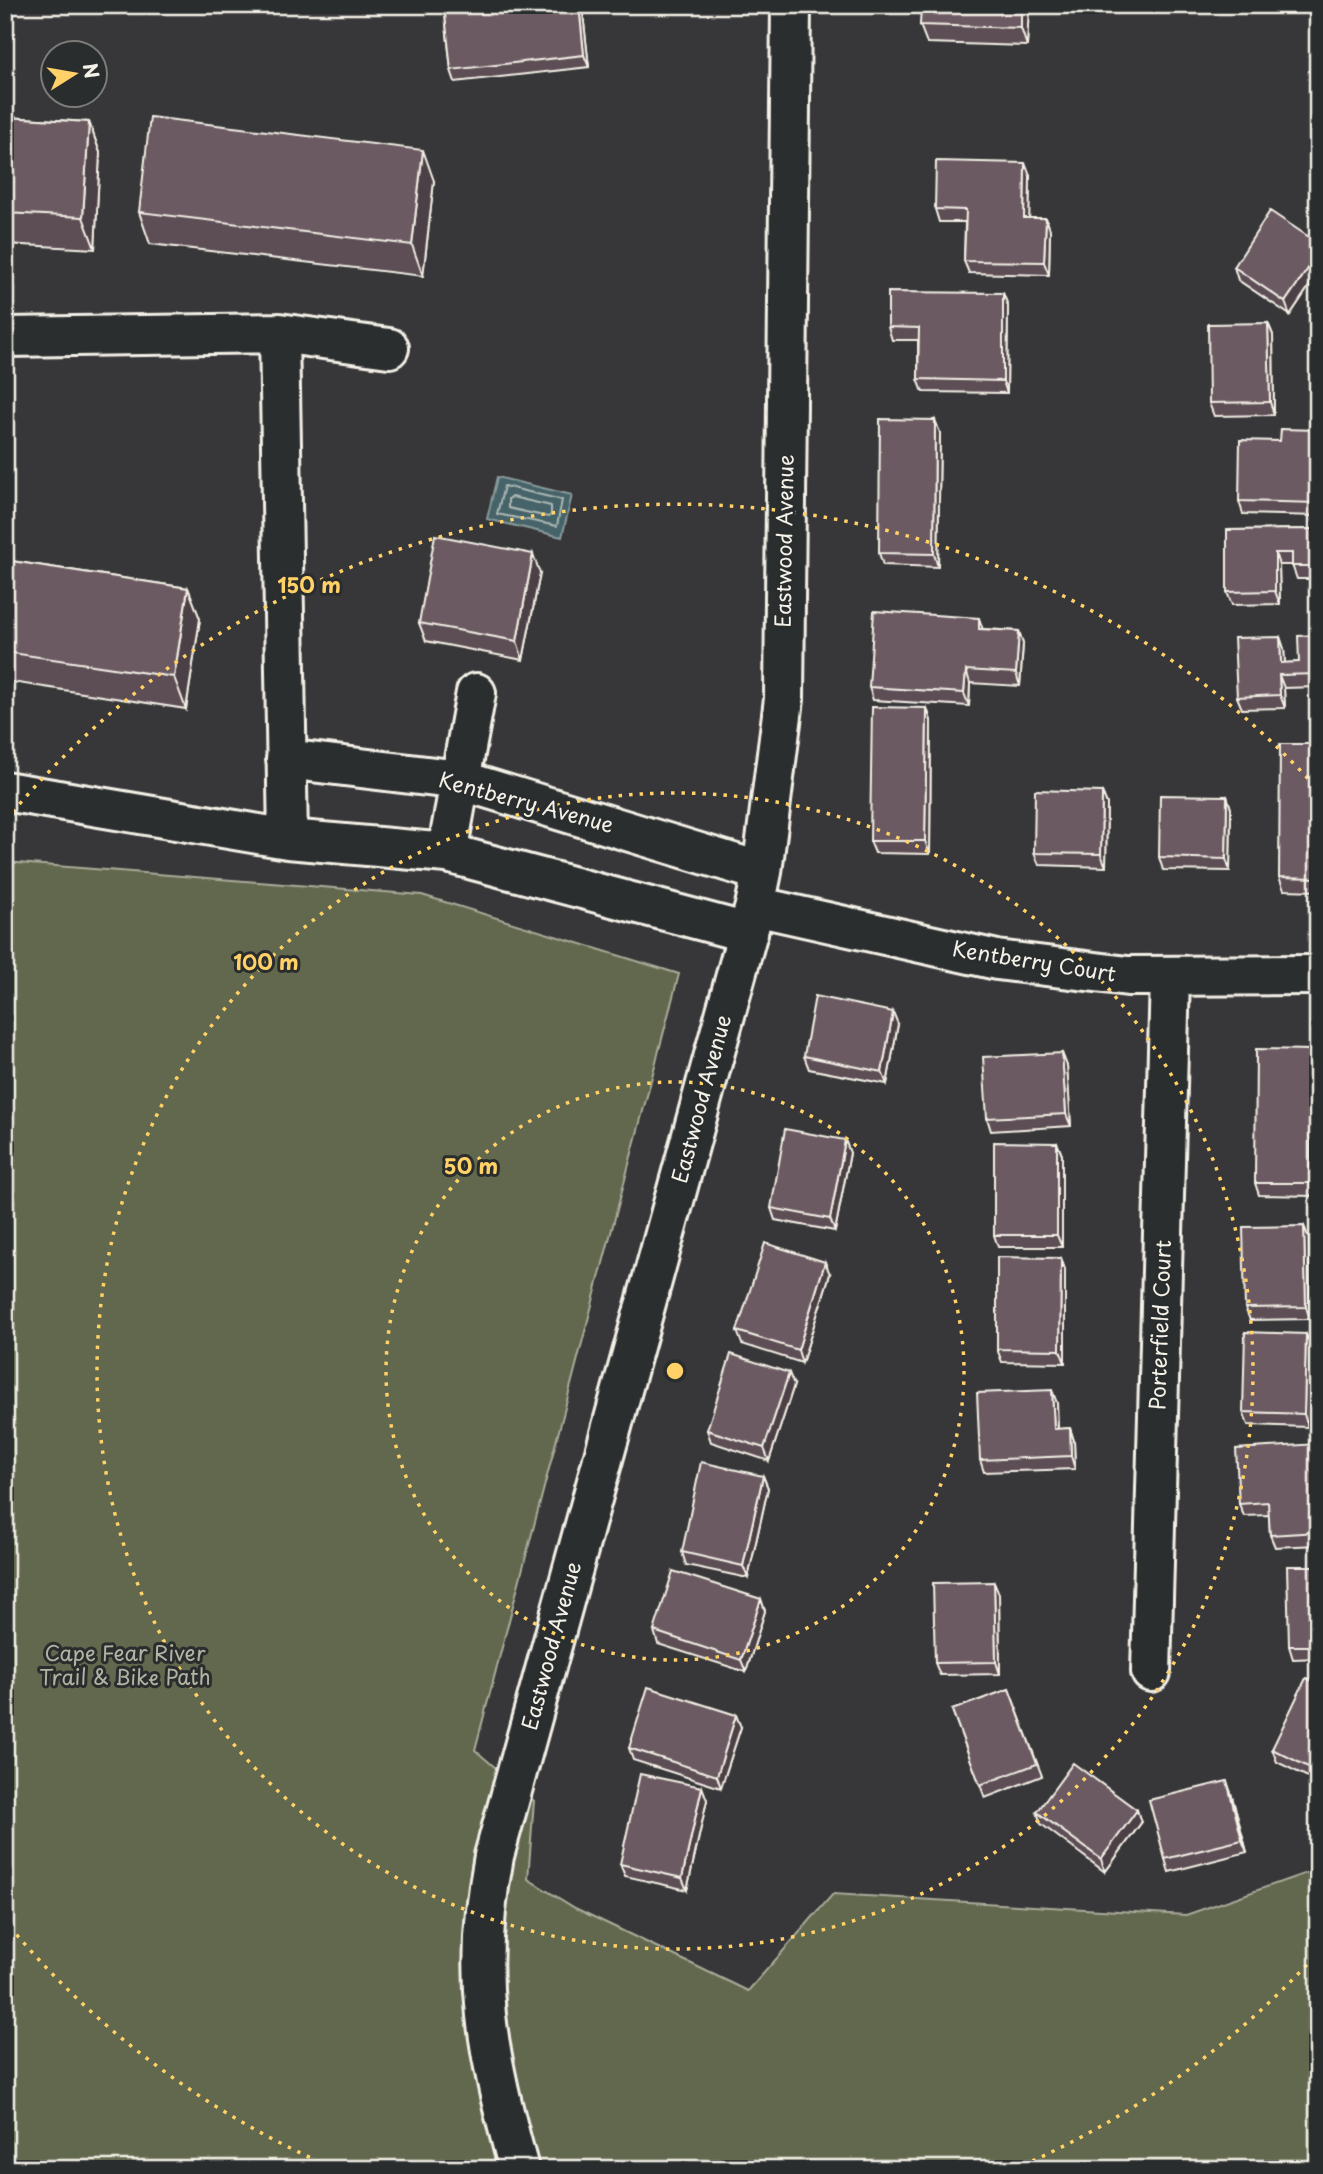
<svg xmlns="http://www.w3.org/2000/svg" width="1323" height="2174" font-family="'Playpen Sans',sans-serif">
<style>
.green{fill:#62684e;stroke:#abac9b;stroke-width:2}
.water{fill:#456369;stroke:#8b9c9c;stroke-width:2}
.lines{fill:none;stroke-linecap:round;stroke-linejoin:round}
.shore{stroke:#aeb8b5;stroke-width:2}
.minor-casing{stroke:#f4f1e8;stroke-width:44}
.minor{stroke:#2a2d2e;stroke-width:38}
.wall{fill:#5d4d54;stroke:#f4f1e8;stroke-width:2}
.shaded-wall{fill:#4c3f45;stroke:#f4f1e8;stroke-width:2}
.building{fill:#6c5a62;stroke:#f4f1e8;stroke-width:2}
.ring{fill:none;stroke:#ffd166;stroke-width:3.5;stroke-dasharray:3.5 7}
.labels{text-anchor:middle;stroke-width:6;stroke-linejoin:round;paint-order:stroke}
.street-label{font-size:21px;fill:#f4f1e8;stroke:#2a2d2e}
.park-label{font-size:21px;fill:#b2b3a3;stroke:#2a2d2e}
.centre{fill:#ffd166;stroke:#2a2d2e;stroke-width:3.5}
.ring-label{font-size:21px;text-anchor:middle;font-weight:bold;fill:#ffd166;stroke:#2a2d2e;stroke-width:6;stroke-linejoin:round;paint-order:stroke}
</style>
<rect width="100%" height="100%" fill="#373638"/>
<filter id="ink" filterUnits="userSpaceOnUse"><feTurbulence type="fractalNoise" baseFrequency=".0143" numOctaves="2"/><feDisplacementMap in="SourceGraphic" scale="14" xChannelSelector="R" yChannelSelector="G"/><feConvolveMatrix kernelMatrix="1 2 1 2 8 2 1 2 1" color-interpolation-filters="sRGB"/></filter>
<g filter="url(#ink)">
<!-- green -->
<path class="green" d="M5,862L422,895L679,974L475,1750L534,1801L528,1879L575,1908L748,1991L833,1894L1186,1915L1318,1869V2169H5Z"/>
<!-- water -->
<path class="water" d="M497,477L572,495L562,537L487,519Z"/>
<g class="lines">
<!-- shore -->
<path class="shore" d="M504,486L562,500L557,526L497,514Z
M512,497L551,506V515L548,517L508,508V499Z"/>
<!-- minor casing -->
<g class="minor-casing">
<path id="minor" d="M5,337L279,333L389,348
M286,759L460,780L762,872
M5,791L288,839L279,333
M288,839L447,853L748,933
M447,853L476,693
M755,906L997,960L1128,976L1318,975
M1151,1672L1170,977
M519,2169C487,2052 471,1977 494,1856L755,906L762,872L784,699L791,5"/>
</g>
<!-- minor -->
<use href="#minor" class="minor"/>
</g>
<!-- wall -->
<path class="wall" d="M444,5H580L583,14L589,67L455,82L451,70Z
M1029,5L1027,46L927,43L920,25Z
M5,117L89,122L100,153L95,249L5,244Z
M1030,176L1029,218H1046L1050,230L1049,275L969,273L964,261L965,222H939L935,209Z
M434,181L423,276L150,244L139,212Z
M1318,243V273L1290,315L1238,280L1234,267Z
M1003,293L1008,306L1007,393L923,392L918,379V340H892L888,327Z
M1268,323L1273,335L1274,415L1214,416L1209,403Z
M935,420L940,433L938,567L883,565L879,553Z
M1318,430V516L1243,514L1239,501Z
M1318,529V579H1297L1292,565H1279L1280,604L1232,605L1227,592V530Z
M5,560L188,588L200,619L186,709L5,681Z
M540,573L523,660L426,641L419,623Z
M983,629L1019,631L1023,644L1020,686L970,683L969,706L873,700L869,687Z
M1318,635V687L1284,688L1285,708L1242,709L1237,697L1280,637L1284,649L1285,663L1299,662Z
M927,708L931,721L930,854L875,853L870,841Z
M1318,744V891L1284,890L1279,877Z
M1102,792L1107,804L1106,867L1039,865L1034,853Z
M1227,796L1231,809L1230,871L1163,870L1159,857Z
M898,1024L887,1084L809,1069L804,1056Z
M1062,1053L1067,1066L1071,1126L991,1131L987,1118Z
M1316,1062L1314,1196L1259,1195L1255,1183Z
M845,1140L850,1153L835,1231L775,1220L771,1208Z
M1057,1143L1062,1155V1247H998L994,1235Z
M1304,1226L1309,1239L1310,1319L1250,1320L1245,1308Z
M1061,1258L1065,1270V1363L1002,1362L997,1349Z
M830,1274L802,1363L742,1344L737,1331Z
M1306,1334L1311,1346L1308,1427L1248,1425L1243,1412Z
M794,1385L769,1461L711,1442L707,1430Z
M1057,1403L1058,1429L1070,1428L1074,1441L1075,1469L984,1472L980,1460Z
M1318,1444V1545L1275,1547L1270,1535L1269,1515L1244,1516L1239,1504Z
M763,1476L768,1488L748,1578L686,1565L682,1552Z
M1318,1566V1658L1293,1659L1289,1646Z
M994,1582L999,1594L1000,1674L940,1675L935,1663Z
M761,1599L765,1611L746,1672L658,1644L654,1631Z
M1318,1683V1782L1277,1762L1272,1749Z
M1009,1689L1042,1776L985,1798L952,1710Z
M741,1727L721,1788L633,1760L629,1748Z
M702,1787L707,1800L687,1890L625,1876L620,1864Z
M1231,1793L1247,1852L1169,1872L1165,1859Z
M1137,1810L1141,1823L1105,1872L1041,1824L1037,1812Z"/>
<!-- shaded-wall -->
<path class="shaded-wall" d="M579,5H580L583,14L589,67L584,55Z
M1021,5H1029L1027,46L1021,28Z
M89,122L100,153L95,249L83,217Z
M423,150L434,181L423,276L412,245Z
M1025,163L1030,176L1029,230L1024,218Z
M1046,218L1050,230L1049,275L1044,262Z
M1318,254V273L1290,315L1285,302Z
M1003,293L1008,306L1007,393L1003,381Z
M1268,323L1273,335L1274,415L1270,402Z
M935,420L940,433L938,567L934,554Z
M1275,553L1279,565L1280,604L1275,591Z
M533,554L540,573L523,660L517,641Z
M188,588L200,619L186,709L174,677Z
M979,618L983,630L979,629Z
M1019,631L1023,644L1020,686L1016,673Z
M1280,637L1284,649L1286,676L1281,663Z
M966,670L970,683L969,706L964,693Z
M1279,675L1284,688L1285,708L1280,695Z
M927,708L931,721L930,854L925,841Z
M1102,792L1107,804L1106,867L1101,854Z
M1227,796L1231,809L1230,871L1226,859Z
M893,1012L898,1024L887,1084L882,1072Z
M1311,1050L1316,1062L1314,1196L1310,1183Z
M1062,1053L1067,1066L1071,1126L1066,1114Z
M845,1140L850,1153L835,1231L830,1219Z
M1057,1143L1062,1155V1247L1057,1235Z
M1304,1226L1309,1239L1310,1319L1306,1307Z
M1061,1258L1065,1270V1363L1060,1350Z
M825,1262L830,1274L802,1363L798,1350Z
M1306,1334L1311,1346L1308,1427L1304,1414Z
M789,1373L794,1385L769,1461L764,1448Z
M1052,1390L1057,1403L1058,1441L1054,1429Z
M1070,1428L1074,1441L1075,1469L1071,1456Z
M763,1476L768,1488L748,1578L743,1566Z
M994,1582L999,1594L1000,1674L996,1662Z
M761,1599L765,1611L746,1672L741,1660Z
M736,1715L741,1727L721,1788L717,1776Z
M1227,1781L1231,1793L1247,1852L1242,1840Z
M702,1787L707,1800L687,1890L682,1878Z
M1137,1810L1141,1823L1105,1872L1101,1859Z"/>
<!-- building -->
<path class="building" d="M444,5H579L584,55L451,70Z
M921,5H1021V28L920,25Z
M5,117L89,122L83,217L5,213Z
M150,117L423,150L412,245L139,212Z
M936,161L1025,163L1024,218H1046L1044,262L964,261L966,210L935,209Z
M1270,211L1318,243V254L1285,302L1234,267Z
M888,292L1003,293V381L918,379L919,328L888,327Z
M1268,323L1270,402L1209,403L1208,324Z
M880,419L935,420L934,554L879,553Z
M1281,429L1318,430V503L1239,501L1240,440L1280,441Z
M1318,529V566H1292V553H1275V591L1227,592V530Z
M435,535L533,554L517,641L419,623Z
M5,560L188,588L174,677L5,652Z
M874,611L979,618V629L1019,631L1016,673L966,670L964,693L869,687Z
M1318,635V674L1279,675L1280,695L1237,697L1234,638L1280,637L1281,663L1299,662L1298,636Z
M872,707L927,708L925,841H870Z
M1280,744H1318V878L1279,877Z
M1035,790L1102,792L1101,854L1034,853Z
M1160,795L1227,796L1226,859L1159,857Z
M815,996L893,1012L882,1072L804,1056Z
M1256,1049L1311,1050L1310,1183H1255Z
M1062,1053L1066,1114L987,1118L983,1057Z
M785,1129L845,1140L830,1219L771,1208Z
M994,1142L1057,1143V1235H994Z
M1304,1226L1306,1307L1245,1308L1243,1227Z
M765,1243L825,1262L798,1350L737,1331Z
M997,1257L1061,1258L1060,1350L997,1349Z
M1245,1332L1306,1334L1304,1414L1243,1412Z
M731,1354L789,1373L764,1448L707,1430Z
M1052,1390L1054,1429L1070,1428L1071,1456L980,1460L977,1393Z
M1318,1444V1532L1270,1535L1268,1502L1239,1504L1236,1449Z
M701,1462L763,1476L743,1566L682,1552Z
M1287,1566H1318V1646H1289Z
M673,1571L761,1599L741,1660L654,1631Z
M994,1582L996,1662L935,1663L933,1583Z
M1306,1678L1318,1683V1772L1272,1749Z
M648,1687L736,1715L717,1776L629,1748Z
M1009,1689L1037,1764L980,1785L952,1710Z
M1073,1763L1137,1810L1101,1859L1037,1812Z
M640,1774L702,1787L682,1878L620,1864Z
M1227,1781L1242,1840L1165,1859L1149,1800Z"/>
</g>
<!-- distance rings -->
<g class="ring">
<circle cx="675" cy="1371" r="289"/>
<circle cx="675" cy="1371" r="578"/>
<path d="M1314 1957A867 867 0 0 1 1021 2166M329 2166A867 867 0 0 1 6 1922M6 820A867 867 0 0 1 1314 785"/>
</g>
<g class="labels">
<!-- street labels -->
<g class="street-label">
<text transform="translate(785 541) rotate(-89)" y="7">Eastwood Avenue</text>
<text transform="translate(526 803) rotate(15)" y="7">Kentberry Avenue</text>
<text transform="translate(1034 962) rotate(9)" y="7">Kentberry Court</text>
<text transform="translate(702 1099) rotate(-75)" y="7">Eastwood Avenue</text>
<text transform="translate(1161 1325) rotate(-88)" y="7">Porterfield Court</text>
<text transform="translate(552 1646) rotate(-75)" y="7">Eastwood Avenue</text>
</g>
<!-- park labels -->
<g class="park-label">
<text x="125" y="1661">Cape Fear River<tspan x="125" dy="24">Trail &amp; Bike Path</tspan></text>
</g>
</g>
<circle cx="675" cy="1371" r="10" class="centre"/>
<g class="ring-label">
<text x="309" y="593">150 m</text>
<text x="266" y="970">100 m</text>
<text x="471" y="1174">50 m</text>
</g>
<!-- margin -->
<rect width="1323" height="2174" fill="none" stroke="#2a2d2e" stroke-width="28"/>
<rect x="14" y="14" width="1295" height="2146" fill="none" stroke="#f4f1e8" stroke-width="2.5" filter="url(#ink)"/>
<!-- north arrow -->
<g transform="translate(74 74) rotate(79)"><circle r="33" fill="#2a2d2e" stroke="#7b7b78" stroke-width="2"/>
<path d="M0-5L12 26L0 18L-12 26Z" fill="#ffd166"/>
<text y="-10" font-size="19" font-weight="bold" text-anchor="middle" fill="#f4f1e8">N</text>
</g>
</svg>
